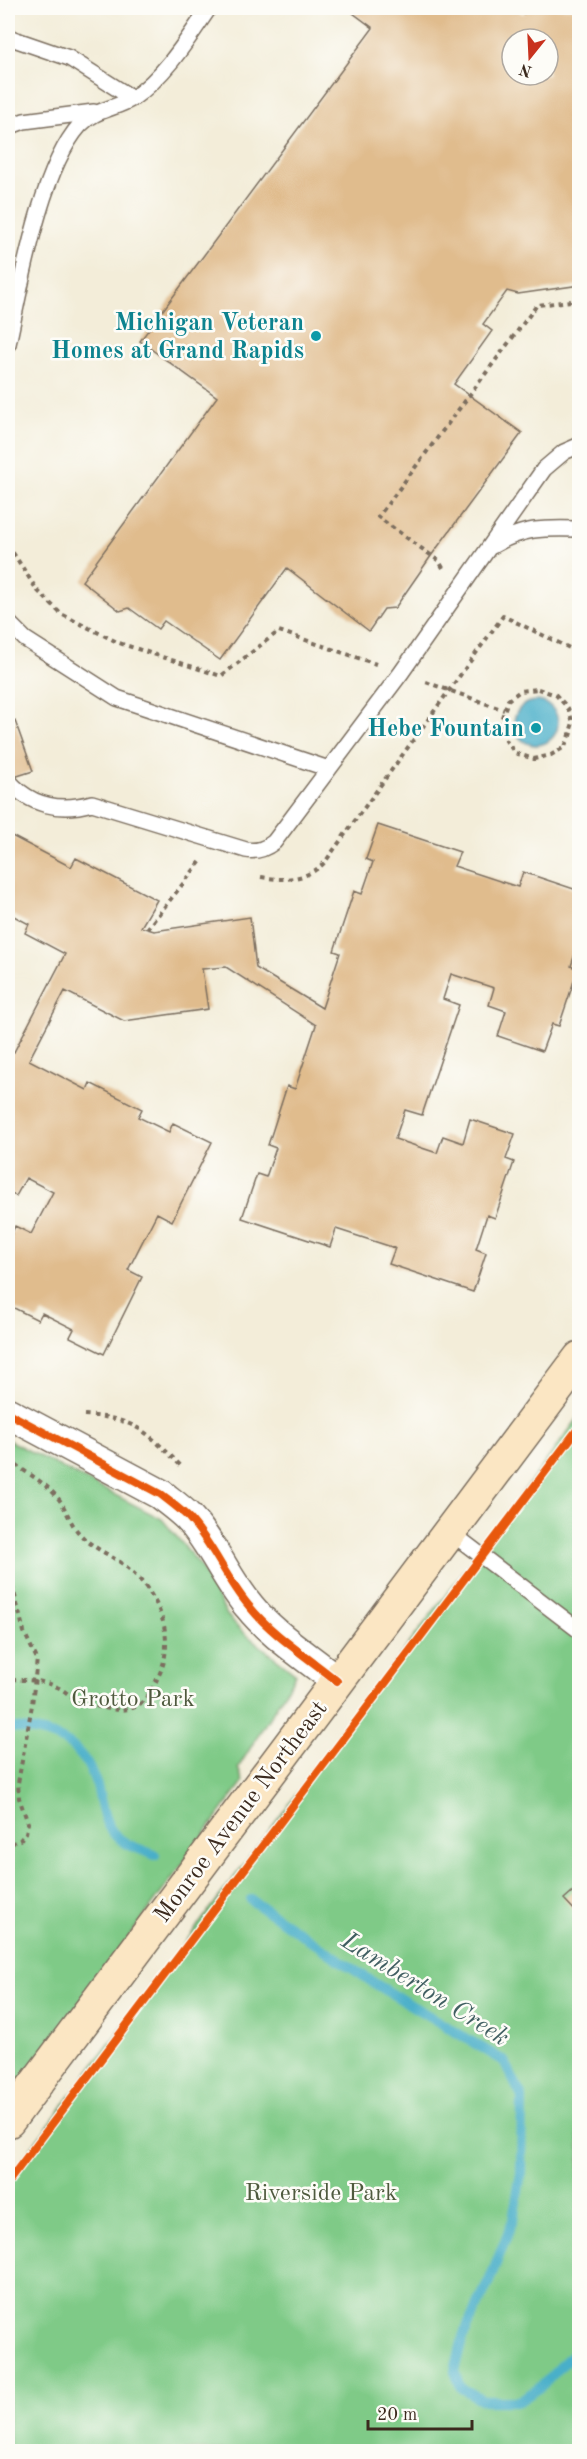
<svg xmlns="http://www.w3.org/2000/svg" width="587" height="2459" font-family="'Old Standard TT',serif">
<style>
.green{fill:#7fca87;stroke:#5d7a52;stroke-width:1.5}
.water{fill:#49afc9;stroke:#426c74;stroke-width:1.5}
.lines{fill:none;stroke-linecap:round;stroke-linejoin:round}
.stream{stroke:#49afc9;stroke-width:10}
.building{fill:#e0bc8d;fill-rule:evenodd}
.lane-casing{stroke:#7b6e5f;stroke-width:18}
.street-casing{stroke:#7b6e5f;stroke-width:33}
.secondary-casing{stroke:#7b6e5f;stroke-width:36}
.path{stroke:#7b6e5f;stroke-width:4;stroke-dasharray:4.5 4.5;stroke-linecap:butt}
.lane{stroke:#fff;stroke-width:15}
.street{stroke:#fff;stroke-width:30}
.secondary{stroke:#fbe6c3;stroke-width:33}
.cycleway-casing{stroke:#fdfcf7;stroke-width:11}
.cycleway{stroke:#e8590c;stroke-width:8}
.culture-dot{fill:#0f9aa8;stroke:#fdfcf7;stroke-width:2}
.labels{text-anchor:middle;stroke-width:5;stroke-linejoin:round;paint-order:stroke}
.culture-label{font-size:24px;font-weight:bold;fill:#0d838f;stroke:#fdfcf7;text-anchor:end}
.park-label{font-size:24px;fill:#4f5a3e;stroke:#fdfcf7}
.street-label{font-size:24px;fill:#3b2a1e;stroke:#fdfcf7}
.water-label{font-size:26px;font-style:italic;fill:#415f62;stroke:#fdfcf7}
</style>
<rect width="100%" height="100%" fill="#fdfcf7"/>
<filter id="ink" filterUnits="userSpaceOnUse"><feTurbulence type="fractalNoise" baseFrequency=".0167" numOctaves="2"/><feDisplacementMap in="SourceGraphic" scale="12" xChannelSelector="R" yChannelSelector="G"/><feConvolveMatrix kernelMatrix="1 2 1 2 8 2 1 2 1" color-interpolation-filters="sRGB"/></filter>
<filter id="wash" filterUnits="userSpaceOnUse"><feTurbulence type="fractalNoise" baseFrequency=".008" numOctaves="4" result="noise"/><feDisplacementMap in="SourceGraphic" scale="24" xChannelSelector="R" yChannelSelector="G"/><feGaussianBlur stdDeviation="1.35" result="paint"/><feColorMatrix in="noise" values="0 0 0 0 0 0 0 0 0 0 0 0 0 0 0 0 0 1.4 0 .05"/><feComposite in="paint" operator="in"/></filter>
<g filter="url(#wash)">
<rect width="100%" height="100%" fill="#f3edd9"/>
<!-- green -->
<path class="green" d="M579,1417V2451H8V2179Z
M8,1440L162,1519L199,1564L227,1615L243,1632L296,1674L238,1768L243,1782L8,2101Z"/>
<!-- water -->
<path class="water" d="M514 723a22 22 0 1 1 44 0a22 22 0 1 1-44 0Z"/>
<g class="lines">
<!-- stream -->
<path class="stream" d="M8,1727C52,1733 81,1737 97,1786C101,1800 102,1818 111,1830C120,1844 140,1849 155,1855
M251,1900L374,1983L504,2061L522,2097L521,2173L513,2220L490,2279L464,2334L455,2371L461,2388L485,2401H519L542,2386L580,2346"/>
</g>
<g id="blocks">
<!-- building -->
<path class="building" d="M351,8H514L523,14L528,8H580V285L518,294L507,291L483,324L492,331L454,384L522,433L431,556L395,608L384,609L369,631L287,568L220,660L164,621L158,629L129,608L120,611L82,581L217,397L140,341L373,28L353,13ZM512,39H548V75H512Z
M15,721L33,771L8,779V723Z
M378,825L460,852L454,866L518,887L523,872L580,891V939L571,966L578,969L559,1026L552,1024L542,1051L498,1036L506,1011L489,1005L494,988L451,974L443,999L459,1005L422,1115L405,1110L395,1139L437,1153L443,1136L463,1143L470,1119L515,1134L506,1159L514,1162L495,1218L487,1215L476,1249L486,1253L473,1292L389,1264L395,1248L336,1229L330,1247L242,1218L257,1174L266,1177L276,1148L268,1145L287,1086L295,1089L316,1025L226,967L202,969L208,1009L124,1021L65,991L29,1060L87,1090L90,1083L142,1109L138,1117L169,1132L173,1123L212,1142L172,1221L157,1213L128,1270L142,1277L104,1354L70,1337L74,1329L42,1313L38,1320L8,1305V1242L15,1226L31,1234L53,1192L26,1178L16,1196L8,1192V1049L14,1052L65,954L25,933L29,924L8,913V834L71,867L76,858L157,900L141,927L154,931L250,917L256,968L322,1008L340,953L334,951L354,891L362,894L373,862L366,859Z
M580,1885V1916L564,1899Z"/>
</g>
</g>
<g filter="url(#ink)">
<use href="#blocks" fill-opacity="0" stroke="#7b6e5f" stroke-width="1.5"/>
<g class="lines">
<!-- lane casing -->
<g class="lane-casing">
<path id="lane" d="M8,37L69,58L132,98
M8,127L24,121L94,112
M8,344C21,285 40,170 80,125C95,109 116,109 133,98C165,76 188,39 209,8
M492,546C524,527 543,528 580,529
M8,622L25,639L117,698L329,769
M8,780C30,806 60,812 92,803L246,850C257,852 265,849 274,842L401,673L544,469L564,452L580,445
M449,1531L580,1631"/>
</g>
<!-- street casing -->
<g class="street-casing">
<path id="street" d="M8,1413L160,1494C170,1502 180,1509 189,1518C213,1544 226,1579 249,1606C273,1636 308,1657 337,1681"/>
</g>
<!-- secondary casing -->
<g class="secondary-casing">
<path id="secondary" d="M8,2121L580,1358"/>
</g>
<!-- path -->
<path class="path" d="M8,545L37,590L61,614L119,643L221,676L279,631L376,664
M443,568L439,561L378,517L537,305L580,300
M426,682L504,710
M538,689L556,695L568,708L573,723L565,747L551,755L534,759L515,753L504,738L500,723L508,700L520,691Z
M569,734L580,737
M261,877C285,881 308,880 325,862L503,616L580,653
M147,929L201,861
M84,1415C136,1418 147,1432 182,1467
M8,1460C25,1472 49,1484 61,1502C67,1512 71,1524 79,1533C90,1546 106,1553 120,1562C156,1587 179,1636 158,1677C152,1690 144,1706 129,1709C115,1712 93,1706 80,1701C71,1698 65,1690 57,1687C41,1679 24,1680 8,1680
M8,1568L24,1632L37,1659L32,1705L18,1783L19,1798L28,1823L26,1833L20,1840L8,1845"/>
<!-- lane -->
<use href="#lane" class="lane"/>
<!-- street -->
<use href="#street" class="street"/>
<!-- secondary -->
<use href="#secondary" class="secondary"/>
<!-- cycleway casing -->
<g class="cycleway-casing">
<path id="cycleway" d="M8,1413L160,1494C170,1502 180,1509 189,1518C213,1544 226,1579 249,1606C273,1636 308,1657 337,1681
M8,2182L580,1426"/>
</g>
<!-- cycleway -->
<use href="#cycleway" class="cycleway"/>
</g>
</g>
<!-- markers -->
<g class="culture-dot">
<circle cx="316" cy="336" r="6"/>
<circle cx="536" cy="728" r="6"/>
</g>
<g class="labels">
<!-- culture labels -->
<g class="culture-label">
<text x="304" y="330">Michigan Veteran<tspan x="304" dy="28">Homes at Grand Rapids</tspan></text>
<text x="524" y="736">Hebe Fountain</text>
</g>
<!-- park labels -->
<g class="park-label">
<text x="133" y="1706">Grotto Park</text>
<text x="321" y="2200">Riverside Park</text>
</g>
<!-- street labels -->
<g class="street-label">
<text transform="translate(240 1811) rotate(-53)" y="8">Monroe Avenue Northeast</text>
</g>
<!-- water labels -->
<g class="water-label">
<text transform="translate(426 1988) rotate(32)" y="9">Lamberton Creek</text>
</g>
</g>
<!-- margin -->
<rect width="587" height="2459" fill="none" stroke="#fdfcf7" stroke-width="30"/>
<!-- north arrow -->
<g transform="translate(530 57) rotate(198)"><circle r="28" fill="#fdfcf7" stroke="#afa8a0" stroke-width="1.5"/>
<path d="M0-4.5L10 22L0 15L-10 22Z" fill="#c8321e"/>
<text y="-9" font-size="16" font-weight="bold" text-anchor="middle" fill="#3b2a1e">N</text>
</g>
<!-- scale -->
<path d="M368 2420v9h104v-9" fill="none" stroke="#3b2a1e" stroke-width="3"/>
<text x="377" y="2420" font-size="18" fill="#3b2a1e" stroke="#fdfcf7" stroke-width="4.5" paint-order="stroke">20 m</text>
</svg>
